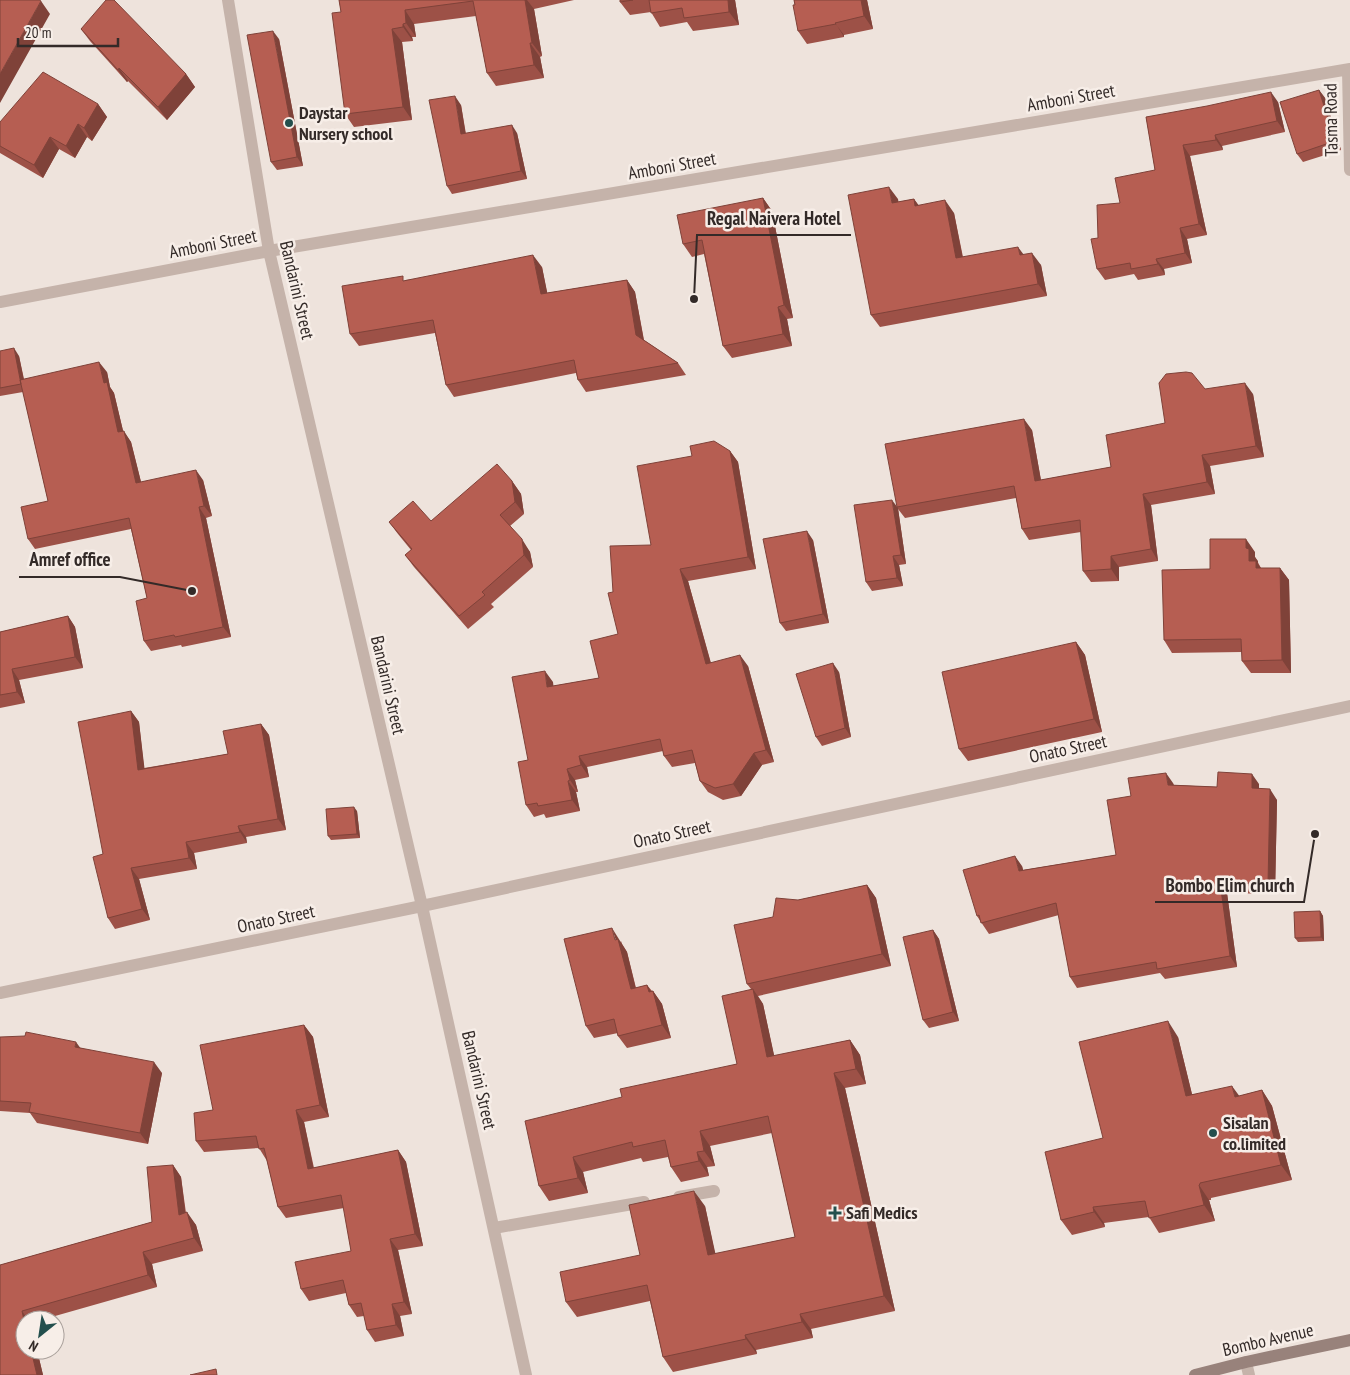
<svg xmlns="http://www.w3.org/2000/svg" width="1350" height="1375" font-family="'PT Sans Narrow',sans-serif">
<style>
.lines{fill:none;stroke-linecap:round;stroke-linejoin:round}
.lane{stroke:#c5b3aa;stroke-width:12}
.street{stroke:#c5b3aa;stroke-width:12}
.secondary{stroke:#98827b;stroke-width:12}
.wall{fill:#9d5147}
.shaded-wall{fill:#7f4239}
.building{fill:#b65e52;stroke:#7f4239}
.poi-dot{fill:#234f4d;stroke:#f7eee8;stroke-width:2}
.labels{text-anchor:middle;stroke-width:5;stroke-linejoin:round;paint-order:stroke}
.street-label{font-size:18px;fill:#332a28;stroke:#f7eee8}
.poi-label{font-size:18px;font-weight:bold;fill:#332a28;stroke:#f7eee8;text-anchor:start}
.leader{fill:none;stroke:#332a28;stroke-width:2}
.callout-dot{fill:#332a28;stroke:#f7eee8;stroke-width:2}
.callout-label{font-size:19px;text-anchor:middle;font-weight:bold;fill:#332a28;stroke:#f7eee8;stroke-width:5;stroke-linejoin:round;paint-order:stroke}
</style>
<rect width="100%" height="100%" fill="#eee3dc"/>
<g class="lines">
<!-- lane -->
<path class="lane" d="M679,1197L714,1191
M494,1228L644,1202
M1246,1362L1249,1375"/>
<!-- street -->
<path class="street" d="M228,0L269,251L422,906L526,1375
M1348,70L1350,170
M0,302L269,251L1350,69
M0,993L422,906L1350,706"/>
<!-- secondary -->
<path class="secondary" d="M1195,1375L1246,1362L1350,1340"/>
</g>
<!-- wall -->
<path class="wall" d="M339,0H574L534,9L542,56L540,57L544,78L496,86L487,73L476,16L414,24L416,37H412L413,41L402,42L412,120L354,127L345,114L341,12Z
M620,0H735L739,25L693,31L687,22L660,27L651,12L630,15L620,2Z
M794,0H867L873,29L844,35V37L807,44L798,31Z
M81,29L186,74L195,87L167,120L128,81L127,82L90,41Z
M279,39L303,166L277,170L271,162Z
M1319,90L1325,98L1341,150L1303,162L1297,154Z
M1278,102L1285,132L1222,146L1223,150L1190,156L1207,235L1187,239L1192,263L1164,269L1165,275L1138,280L1134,274L1105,280L1097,269L1098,238L1120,203L1155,170L1146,117Z
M98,104L107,117L92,141L87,137L75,158L59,149L43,178L0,153V122Z
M461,105L466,134L517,133L527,179L452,194L447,186Z
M763,198L772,211L793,318L787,319L792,346L732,358L723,346L704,254L692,257L683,244Z
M898,199V202L914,199L918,205L954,213L963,257L1023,254L1041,265L1047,296L880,327L871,315Z
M542,267L547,293L627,280L635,292L644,340L678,363L686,375L586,392L578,380L576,373L454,397L446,385L435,333L359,346L350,334L406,280Z
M0,351L19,356L24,379L107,372L110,387L114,393L123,431L131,442L141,482L203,480L212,516L206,518L231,637L182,647L181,645L151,651L144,641L147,598L131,529L35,549L28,539L48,501L23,392L0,396Z
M1205,389L1253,394L1264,457L1210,466L1215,494L1151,505L1158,561L1119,567V581L1091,582L1083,571L1081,532L1029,540L1022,529L1016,498L905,518L898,509L906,564L899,565L903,586L872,591L866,582L897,507L1032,430L1041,480L1111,467L1165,423Z
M730,451L738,462L756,569L688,581L711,663L748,666L774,762L762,765L741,796L723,800L708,792L700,781L695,763L672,767L664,756L663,751L587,767L589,777L575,780L578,792H576L580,811L546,818L544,814L534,817L526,805L528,760L553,682V686L599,678L618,634L613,592L651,545Z
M512,481L521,494L524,514L510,526L530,552L533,567L491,604L494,607L468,629L414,567L405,555L411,550L398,534L389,522L431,521Z
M813,540L829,623L786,631L780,623Z
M1255,552V557L1261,568H1280L1289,580L1291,673H1251L1242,661V652L1172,653L1164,640L1210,569Z
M68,616L75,627L83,668L19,680L25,703L0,708V632Z
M1076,642L1085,655L1102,732L968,761L959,749Z
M839,672L851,737L822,746L816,737Z
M131,711L139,722L144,768L228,754L261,724L269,735L286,830L246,837L247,843L194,853L197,869L139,879L150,920L115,929L108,918L103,854Z
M1173,783L1174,785L1217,787L1259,784V789L1277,800L1275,894L1227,893L1237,967L1165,979L1160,973L1077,988L1070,977L1059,915L989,934L977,916L1022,866L1023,870L1116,855L1131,796Z
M357,811L360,838L331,840L328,836Z
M867,885L876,898L891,966L758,996L763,1004L774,1056L850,1040L860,1055L866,1084L845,1088L895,1311L811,1329L813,1338L756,1350L757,1354L673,1372L663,1357L650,1301L577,1317L566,1302L640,1255L705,1206L715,1254L795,1237L772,1133L710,1146L715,1166L707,1167L709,1176L681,1182L671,1167L668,1157L643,1162L641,1158L583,1172L588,1193L549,1201L539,1186L622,1097L737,1064L751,989L747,984L773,917L798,900Z
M1320,911L1323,916L1324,941L1298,942L1295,938Z
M933,930L939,939L959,1021L929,1028L923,1020Z
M621,941L622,944L627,952L636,988L647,985L652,991H653L662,1004L671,1038L627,1048L618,1036V1033L594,1038L586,1026Z
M304,1025L313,1037L329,1117L304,1122L314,1168L398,1150L406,1162L423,1246L398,1250L412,1314L400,1316L404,1336L375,1342L367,1330L364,1316L357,1317L349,1305L346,1293L309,1301L301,1289L351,1251L344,1208L286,1218L278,1207L267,1161L259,1148L204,1152L196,1141L213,1110Z
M0,1037L81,1048L162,1073L148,1144L37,1123L30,1113L0,1111Z
M1178,1037L1192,1094L1239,1096L1262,1090L1272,1106L1292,1180L1211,1198V1200H1209L1215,1221L1159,1233L1149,1217L1104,1223L1105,1227L1072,1235L1061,1220L1103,1138Z
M173,1165L181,1177L186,1213L196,1225L203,1251L152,1264L157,1287L41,1320H25L37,1350L43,1375H0V1265L152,1222Z"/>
<!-- shaded-wall -->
<path class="shaded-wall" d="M525,0H527L534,9L542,56L532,43Z
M728,0H735L739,25L729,12Z
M861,0H867L873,29L864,16Z
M41,1L50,14L0,103V74Z
M405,10L414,24L416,37L406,23Z
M835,23L844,35V37L836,24Z
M403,24L412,37L413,41L403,27Z
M392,29L402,42L412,120L403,107Z
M273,31L279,39L303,166L297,157Z
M530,43L540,57L544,78L534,65Z
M119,68L128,81L127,82L118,70Z
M186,74L195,87L167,120L158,107Z
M1319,90L1325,98L1341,150L1335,141Z
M1271,92L1278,102L1285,132L1277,121Z
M455,96L461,105L467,143L461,134Z
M98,104L107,117L92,141L84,128Z
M78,124L87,137L75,158L66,146Z
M512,125L517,133L527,179L521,171Z
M1215,135L1222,146L1223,150L1216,140Z
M50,137L59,149L43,178L34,165Z
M1183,145L1190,156L1207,235L1199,224Z
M889,187L898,199L901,216L892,203Z
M763,198L772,211L793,318L784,305Z
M914,199L923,211L915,206Z
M945,200L954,213L965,270L956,258Z
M1180,228L1187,239L1192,263L1185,253Z
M1018,247L1027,259L1020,255Z
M1032,253L1041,265L1047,296L1038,284Z
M533,255L542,267L550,306L541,294Z
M1156,259L1164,269L1165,275L1158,264Z
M627,280L635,292L645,347L636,335Z
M778,307L787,319L792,346L783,334Z
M14,348L19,356L26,391L21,384Z
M99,362L107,372L110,387L114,393L126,443L118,432L104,383Z
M1245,383L1253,394L1264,457L1256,446Z
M1024,419L1032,430L1043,492L1035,481Z
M124,431L131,442L144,494L136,483Z
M730,451L738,462L756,569L748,557Z
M1202,455L1210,466L1215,494L1207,482Z
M196,470L203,480L212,516L204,506Z
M512,481L521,494L524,514L515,502Z
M1143,494L1151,505L1158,561L1151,549Z
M892,500L898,508L906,564L901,555Z
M199,507L206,518L231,637L223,627Z
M807,531L813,540L829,623L823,614Z
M522,539L530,552L533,567L524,555Z
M1246,539L1255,552V557L1258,561V564L1265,574V581L1249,561L1246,548Z
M893,556L899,565L903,586L897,578Z
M1111,556L1119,567V581L1111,569Z
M1280,568L1289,580L1291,673L1282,660Z
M680,569L688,581L714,675L706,664Z
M68,616L75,627L83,668L75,657Z
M1076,642L1085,655L1102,732L1094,719Z
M740,655L748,666L774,762L766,750Z
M833,663L839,672L851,737L845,728Z
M12,669L19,680L25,703L17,692Z
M545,671L553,682L555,699L547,687Z
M131,711L139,722L146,781L138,770Z
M261,724L269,735L286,830L278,819Z
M754,753L762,765L741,796L733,784Z
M579,756L587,767L589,777L581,765Z
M567,769L575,780L578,792L570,780Z
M1166,773L1173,783L1175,795L1168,785Z
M1252,774L1259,784V799L1252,788Z
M568,781L576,792L580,811L572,800Z
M1270,789L1277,800L1275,894L1268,884Z
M354,807L357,811L360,838L357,834Z
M238,826L246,837L247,843L240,832Z
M186,842L194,853L197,869L189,858Z
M1015,856L1022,866L1026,881L1019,871Z
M131,868L139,879L150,920L142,909Z
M1220,882L1227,893L1237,967L1230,956Z
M867,885L876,898L891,966L882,954Z
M1320,911L1323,916L1324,941L1321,937Z
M612,928L627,952L639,1002L631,989Z
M933,930L939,939L959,1021L953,1012Z
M647,985L654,996L653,991L662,1004L671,1038L662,1025L649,992Z
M753,989L763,1004L778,1073L767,1057Z
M1168,1021L1178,1037L1196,1111L1186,1096Z
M304,1025L313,1037L329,1117L320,1105Z
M850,1040L860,1055L866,1084L856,1069Z
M76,1042L84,1053L75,1047Z
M154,1062L162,1073L148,1144L140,1133Z
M834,1073L845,1088L895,1311L884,1296Z
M1232,1086L1243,1101L1235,1097Z
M1262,1090L1272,1106L1292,1180L1281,1165Z
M296,1110L304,1122L316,1181L308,1169Z
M700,1131L710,1146L715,1166L704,1151Z
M398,1150L406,1162L423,1246L415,1234Z
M697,1152L707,1167L709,1176L699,1161Z
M573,1157L583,1172L588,1193L578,1178Z
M173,1165L181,1177L187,1227L179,1215Z
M1199,1185L1209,1200L1215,1221L1204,1205Z
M694,1191L705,1206L719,1270L708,1255Z
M1093,1207L1104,1223L1105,1227L1094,1212Z
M187,1212L196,1225L203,1251L194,1238Z
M390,1239L398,1250L412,1314L404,1302Z
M143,1252L152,1264L157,1287L148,1275Z
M392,1304L400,1316L404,1336L396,1325Z
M22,1311L28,1320H25V1325Z
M800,1314L811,1329L813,1338L802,1322Z
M745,1335L756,1350L757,1354L746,1339Z
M31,1350H37L43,1375H37Z"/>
<!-- building -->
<path class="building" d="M0,0H39L41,1L0,74Z
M106,0H114L186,74L158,107L119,68L118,70L81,29Z
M339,0H525L532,43H530L534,65L487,73L473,1L405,10L406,23L403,24V27L392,29L403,107L345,114L332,13L341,12Z
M620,0H633L620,2Z
M649,0H728L729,12L684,18L682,8L651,13Z
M794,0H861L864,16L835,23L836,24L798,31L793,5H795Z
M273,31L297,157L271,162L247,35Z
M43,72L98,104L84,128L78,124L66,146L50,137L34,165L0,146V122Z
M1319,90L1335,141L1297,154L1280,102Z
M1271,92L1277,121L1215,135L1216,140L1183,145L1199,224L1180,228L1185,253L1156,259L1158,264L1131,269L1130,263L1097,269L1091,239L1098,238L1097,205L1120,203L1115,178L1155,170L1146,117L1207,106Z
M455,96L461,134L512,125L521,171L447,186L429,100Z
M889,187L892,203L914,199L915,206L945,200L956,258L1018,247L1020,255L1032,253L1038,284L871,315L848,195Z
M763,198L784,305L778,307L783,334L723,346L702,240L683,244L677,215Z
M533,255L541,294L627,280L636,335L678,363L578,380L574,360L446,385L433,320L350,334L342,286L403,276V281Z
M14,348L21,384L0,388V351Z
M99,362L104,383L107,382L118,432L124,431L136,483L196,470L204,506L199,507L223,627L175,637L174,635L144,641L136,601L147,598L129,518L28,539L21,507L48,501L20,380Z
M1186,372L1192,373L1205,389L1245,383L1256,446L1202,455L1207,482L1143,494L1151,549L1111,556V569L1083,571L1080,520L1022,529L1014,486L897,507L885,444L1024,419L1035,481L1111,467L1106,435L1165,423L1159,383L1166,374Z
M714,441L730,451L748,557L680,569L706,664L740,655L766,750L754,753L733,784L715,788L700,781L692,750L664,756L660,739L579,756L581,765L567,769L570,780L568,781L572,800L538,806L537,803L526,805L518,762L528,760L512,677L545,671L547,687L599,678L590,641L618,634L608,593L613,592L610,546L651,545L637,466L692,456L690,446Z
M497,464L512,481L515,502L500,515L522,539L524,555L482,592L485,595L459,616L405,555L412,549L389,522L413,501L431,521Z
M892,500L901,555L893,556L897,578L866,582L854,505Z
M807,531L823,614L780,623L763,539Z
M1210,539H1246V548L1249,549V561H1256V568H1280L1282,660L1242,661L1241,639L1164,640L1162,570L1210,569Z
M68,616L75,657L12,669L17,692L0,695V632Z
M1076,642L1094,719L959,749L942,672Z
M833,663L845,728L816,737L796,674Z
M131,711L138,770L228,754L223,731L261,724L278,819L238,826L240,832L186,842L189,858L131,868L142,909L108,918L93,857L103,854L78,722Z
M1218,772L1252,774V788L1270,789L1268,884L1220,882L1230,956L1157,969L1156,962L1070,977L1056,903L981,923L979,915L977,916L963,870L1015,856L1019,871L1116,855L1107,800L1131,796L1128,778L1166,773L1168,785L1217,787Z
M354,807L357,834L328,836L326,809Z
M867,885L882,954L747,984L734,925L773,917L776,898L798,900Z
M1320,911L1321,937L1295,938L1294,912Z
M612,928L615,940L618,939L631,989L647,985L649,992L653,991L662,1025L618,1036L614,1019L586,1026L564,939Z
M933,930L953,1012L923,1020L903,937Z
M753,989L767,1057L850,1040L856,1069L834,1073L884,1296L800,1314L802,1322L745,1335L746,1339L663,1357L647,1285L566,1302L560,1272L640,1255L629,1205L694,1191L708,1255L795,1237L768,1116L700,1131L704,1151L697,1152L699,1161L671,1167L665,1140L633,1147L632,1142L573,1157L578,1178L539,1186L525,1121L622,1097L620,1089L737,1064L722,996Z
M1168,1021L1186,1096L1232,1086L1235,1097L1262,1090L1281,1165L1200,1183V1184L1199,1185L1204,1205L1149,1218L1145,1201L1093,1207L1094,1212L1061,1220L1045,1152L1103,1138L1079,1042Z
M304,1025L320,1105L296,1110L308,1169L398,1150L415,1234L390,1239L404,1302L392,1304L396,1325L367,1330L361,1303L349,1305L343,1280L301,1289L295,1262L351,1251L341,1195L278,1207L264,1148L259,1149L256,1136L196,1141L194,1113L213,1110L200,1045Z
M26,1032L76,1042L75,1047L154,1062L140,1133L29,1112L31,1103L0,1101V1037L25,1036Z
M173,1165L179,1215L187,1212L194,1238L143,1252L148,1275L22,1311L25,1325V1350H31L37,1375H0V1265L152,1222L147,1167Z
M216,1369L217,1375H190Z"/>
<!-- markers -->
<g class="poi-dot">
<circle cx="289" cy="123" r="5"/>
<circle cx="1213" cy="1133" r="5"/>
<path d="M832.5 1205.5h5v5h5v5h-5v5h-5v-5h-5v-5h5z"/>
</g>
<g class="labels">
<!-- street labels -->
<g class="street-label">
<text transform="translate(1071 98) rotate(-10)" y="6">Amboni Street</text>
<text transform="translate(1331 120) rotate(-91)" y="6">Tasma Road</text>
<text transform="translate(672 166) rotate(-10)" y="6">Amboni Street</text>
<text transform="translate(213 244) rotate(-11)" y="6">Amboni Street</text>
<text transform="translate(297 290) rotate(77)" y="6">Bandarini Street</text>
<text transform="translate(388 685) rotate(77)" y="6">Bandarini Street</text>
<text transform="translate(1068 749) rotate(-12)" y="6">Onato Street</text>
<text transform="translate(672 834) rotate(-12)" y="6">Onato Street</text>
<text transform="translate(276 919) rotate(-12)" y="6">Onato Street</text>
<text transform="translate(479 1080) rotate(77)" y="6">Bandarini Street</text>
<text transform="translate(1268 1340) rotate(-13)" y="6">Bombo Avenue</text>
</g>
<!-- poi labels -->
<g class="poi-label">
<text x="299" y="119">Daystar<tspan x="299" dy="21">Nursery school</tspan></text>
<text x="1223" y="1129">Sisalan<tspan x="1223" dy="21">co.limited</tspan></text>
<text x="846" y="1219">Safi Medics</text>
</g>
</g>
<!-- callouts -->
<path class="leader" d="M694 299L697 235H851M192 591L120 577H19M1315 834L1304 902H1155"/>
<g class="callout-dot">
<circle cx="694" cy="299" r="5"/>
<circle cx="192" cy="591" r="5"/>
<circle cx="1315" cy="834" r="5"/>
</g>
<g class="callout-label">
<text x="774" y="225">Regal Naivera Hotel</text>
<text x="70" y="566">Amref office</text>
<text x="1230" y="892">Bombo Elim church</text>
</g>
<!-- north arrow -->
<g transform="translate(40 1335) rotate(210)"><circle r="24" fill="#f7eee8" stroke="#a9a09b"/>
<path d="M0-4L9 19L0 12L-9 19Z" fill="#234f4d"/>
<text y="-8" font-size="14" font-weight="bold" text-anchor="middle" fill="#332a28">N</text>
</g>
<!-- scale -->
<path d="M18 38v8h100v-8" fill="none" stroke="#332a28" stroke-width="2.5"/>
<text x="25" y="38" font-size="15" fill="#332a28" stroke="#f7eee8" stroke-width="4" paint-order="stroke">20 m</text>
</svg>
